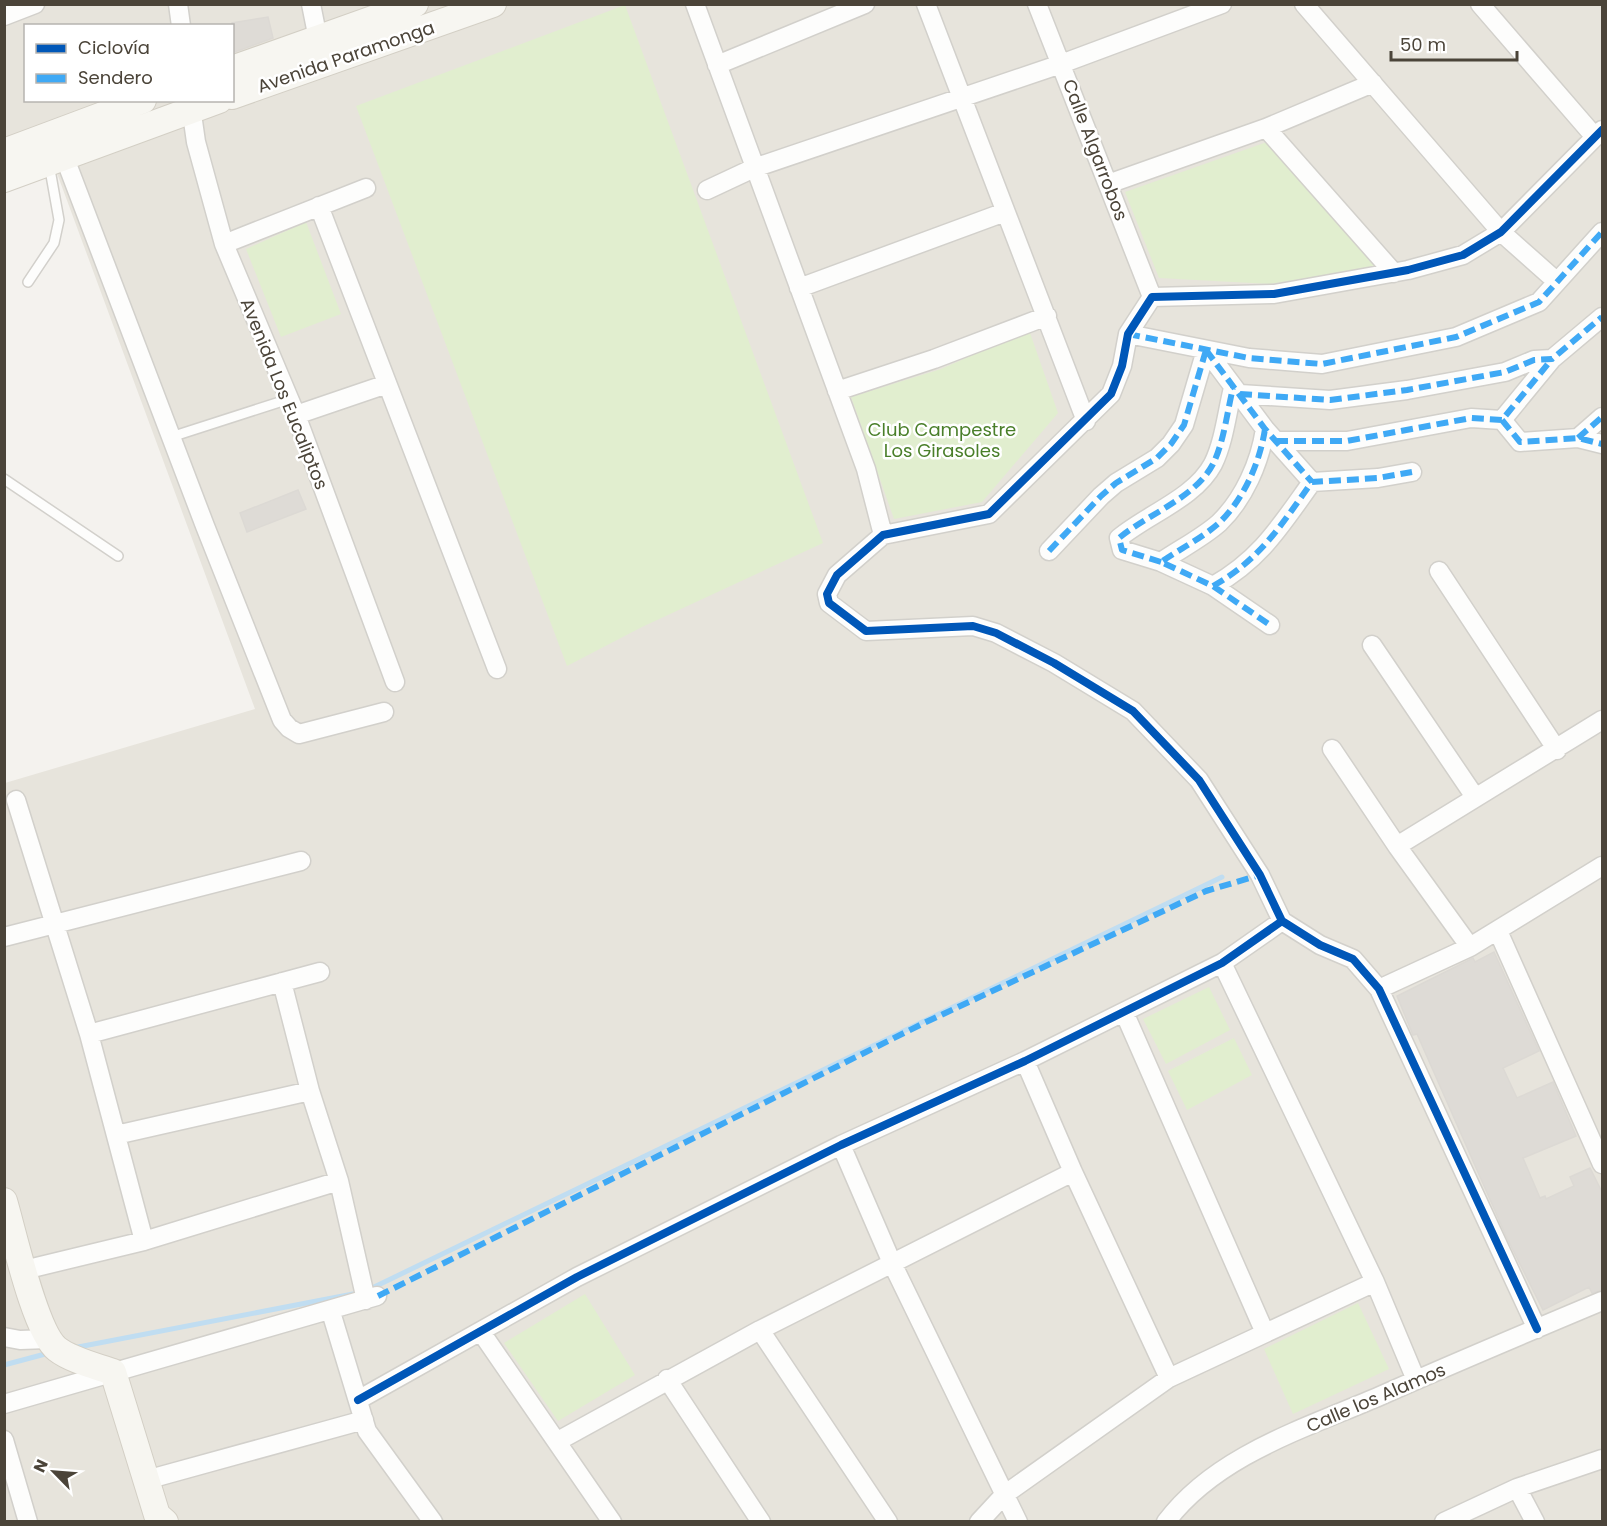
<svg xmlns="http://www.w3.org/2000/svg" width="1607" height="1526" font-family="Poppins,sans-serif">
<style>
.residential{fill:#e7e4dc;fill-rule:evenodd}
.green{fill:#e1eecf}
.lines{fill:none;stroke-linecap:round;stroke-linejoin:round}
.stream{stroke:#c0ddf1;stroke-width:5}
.building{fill:#dedbd6;stroke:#dcd9d4;stroke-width:1.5}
.lane-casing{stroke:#d2d0cb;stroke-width:12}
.street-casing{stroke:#d2d0cb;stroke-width:21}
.secondary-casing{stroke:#d3cfc5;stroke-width:28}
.lane{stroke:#fdfdfc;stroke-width:9}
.street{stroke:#fdfdfc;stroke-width:18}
.secondary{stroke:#f7f6f1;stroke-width:26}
.quiet{stroke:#3fa9f5;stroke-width:6;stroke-dasharray:12 6;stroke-linecap:butt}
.cycleway-casing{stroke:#fff;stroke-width:11}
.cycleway{stroke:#0057b8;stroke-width:8}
.labels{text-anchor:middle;stroke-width:5;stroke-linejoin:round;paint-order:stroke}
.street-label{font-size:18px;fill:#4b4439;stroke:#fff}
.park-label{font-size:18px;fill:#4a7f2a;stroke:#fff}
</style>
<rect width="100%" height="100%" fill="#f4f2ee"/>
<!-- residential -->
<path class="residential" d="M5,5H1602V1521L5,1522V783L255,709L48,149L5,163ZM26,26H232V100H26Z"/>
<!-- green -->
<path class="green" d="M625,5L823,543L642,627L567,666L356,106Z
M1267,142L1377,267L1270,284L1159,278L1125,192Z
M306,222L341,314L281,337L246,249Z
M1029,330L1058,413L982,502L894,519L851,397L941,369Z
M1209,987L1230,1030L1166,1064L1143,1019Z
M1234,1038L1252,1075L1187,1110L1168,1071Z
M585,1294L635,1375L558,1421L504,1343Z
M1358,1303L1389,1369L1293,1414L1264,1349Z"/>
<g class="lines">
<!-- stream -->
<path class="stream" d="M370,1289L1222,877
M73,1348L353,1294
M4,1365L49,1353"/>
</g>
<!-- building -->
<path class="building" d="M268,17L273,38L232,53V23Z
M298,490L306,509L247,532L240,513Z
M1494,952L1539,1051L1503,1068L1517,1098L1553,1082L1576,1136L1523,1158L1540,1198L1545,1196L1546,1199L1574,1186L1570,1177L1590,1168L1602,1192V1290L1592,1293L1589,1287L1543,1310L1507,1238L1417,1034L1413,1035L1397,996L1473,958L1475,962Z"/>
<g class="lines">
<!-- lane casing -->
<g class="lane-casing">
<path id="lane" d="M28,282L54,243L59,220L49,164
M171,437L289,399
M4,479L118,556"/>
</g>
<!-- street casing -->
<g class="street-casing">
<path id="street" d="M178,4L181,26
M311,4L318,39
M695,4L866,469L883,535
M926,4L1086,421
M1037,4L1152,297
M1304,4L1501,232L1555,280
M1480,4L1595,137
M4,16L35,4
M717,65L865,4
M190,100L196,142L224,244L296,415L395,682
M1266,128L1394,273
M61,148L205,526L282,720L289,728L299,734L384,712
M1108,184L1266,128L1373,83
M707,190L754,168L1061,64L1222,4
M319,206L497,669
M224,244L366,188
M799,288L1005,212
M1128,334L1249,358L1322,364L1456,337L1539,302L1602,232
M1206,350L1265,429L1312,482
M837,391L934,359L1047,316
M1240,394L1330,400L1407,390L1505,372L1534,360L1552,359L1602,317
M296,415L387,384
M1502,420L1520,442L1578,438L1602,444
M1265,429C1260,462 1244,499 1219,523C1202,538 1180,549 1161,562L1213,586L1270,625
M1578,438L1602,417
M1276,441H1347L1471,418L1502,420L1552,359
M1049,551L1101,496L1116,483L1157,458L1171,444L1184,425L1206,350
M1161,562L1122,550L1119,538C1148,514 1195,498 1213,464C1224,442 1227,412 1233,388
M1439,571L1557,750
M1213,586C1261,559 1281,525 1312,482L1378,478L1412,472
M1372,645L1475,797
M1332,749L1397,846L1470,947
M16,800L89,1034L144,1241
M1397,846L1602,720
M1498,931L1602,1164
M4,937L301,861
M1222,963L1375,1282L1416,1380
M282,982L310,1091
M1379,989L1470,947L1602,866
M1124,1012L1265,1333
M89,1034L320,972
M1025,1061L1073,1172L1169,1378
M116,1135L310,1091L339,1181L366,1300
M841,1145L892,1263L1018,1522
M24,1270L144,1241L339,1181
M331,1312L367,1431L433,1522
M1537,1329L1379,989L1353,959L1320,945L1282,921L1260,875L1199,780L1133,711L1054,663L996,633L973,626L866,631L829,603L827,594L837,575L883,535L989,514L1111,394L1122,366L1128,334L1152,297L1274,294L1408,270L1463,255L1501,232L1602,130
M760,1330L888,1522
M481,1332L612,1522
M4,1337L20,1340L48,1339
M667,1379L761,1522
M358,1400L577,1277L841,1145L1025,1061L1222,963L1282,921
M4,1404L377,1296
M4,1440L28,1522
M558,1441L760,1330L1073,1172
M146,1480L364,1420
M1517,1488L1535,1522
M979,1522L1004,1495L1169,1378L1375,1282
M1166,1522C1216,1455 1306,1428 1380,1396C1454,1363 1528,1332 1602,1301
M1444,1522L1517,1488L1602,1459"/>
</g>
<!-- secondary casing -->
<g class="secondary-casing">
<path id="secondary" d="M232,69L415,4
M232,96L493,4
M4,152L143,100
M4,179L219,100
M4,1201C13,1231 35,1332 57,1349C71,1360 96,1366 113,1372L157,1515L165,1522"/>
</g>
<!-- lane -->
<use href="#lane" class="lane"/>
<!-- street -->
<use href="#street" class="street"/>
<!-- secondary -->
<use href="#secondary" class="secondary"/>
<!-- quiet -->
<path class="quiet" d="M1128,334L1249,358L1322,364L1456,337L1539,302L1602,232
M1206,350L1265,429L1312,482
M1240,394L1330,400L1407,390L1505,372L1534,360L1552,359L1602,317
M1502,420L1520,442L1578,438L1602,444
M1265,429C1260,462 1244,499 1219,523C1202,538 1180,549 1161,562L1213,586L1270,625
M1578,438L1602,417
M1276,441H1347L1471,418L1502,420L1552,359
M1049,551L1101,496L1116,483L1157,458L1171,444L1184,425L1206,350
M1161,562L1122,550L1119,538C1148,514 1195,498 1213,464C1224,442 1227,412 1233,388
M1213,586C1261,559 1281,525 1312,482L1378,478L1412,472
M378,1296L924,1023L1206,891L1260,875"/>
<!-- cycleway casing -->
<g class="cycleway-casing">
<path id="cycleway" d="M1537,1329L1379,989L1353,959L1320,945L1282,921L1260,875L1199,780L1133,711L1054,663L996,633L973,626L866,631L829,603L827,594L837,575L883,535L989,514L1111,394L1122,366L1128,334L1152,297L1274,294L1408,270L1463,255L1501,232L1602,130
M358,1400L577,1277L841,1145L1025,1061L1222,963L1282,921"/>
</g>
<!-- cycleway -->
<use href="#cycleway" class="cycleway"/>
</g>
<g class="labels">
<!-- street labels -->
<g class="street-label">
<text transform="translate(346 57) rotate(-19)" y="6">Avenida Paramonga</text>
<text transform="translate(1095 150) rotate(69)" y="6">Calle Algarrobos</text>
<text transform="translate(284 394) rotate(68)" y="6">Avenida Los Eucaliptos</text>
<text transform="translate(1376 1398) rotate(-23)" y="6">Calle los Alamos</text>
</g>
<!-- park labels -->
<g class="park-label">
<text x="942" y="436">Club Campestre<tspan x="942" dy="21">Los Girasoles</tspan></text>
</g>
</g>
<!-- border -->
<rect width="1607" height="1526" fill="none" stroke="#4b4439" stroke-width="12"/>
<!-- legend -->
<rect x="24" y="24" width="210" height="78" fill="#ffffff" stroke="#b7b4b0" stroke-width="1.5"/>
<rect x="36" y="44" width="30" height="9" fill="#0057b8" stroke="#b7b4b0" stroke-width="1.5"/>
<text x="78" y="54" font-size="18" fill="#4b4439">Ciclovía</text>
<rect x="36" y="74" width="30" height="9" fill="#3fa9f5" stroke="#b7b4b0" stroke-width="1.5"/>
<text x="78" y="84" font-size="18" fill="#4b4439">Sendero</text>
<!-- north arrow -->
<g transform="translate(54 1472) rotate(295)" stroke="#ffffff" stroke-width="4.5" paint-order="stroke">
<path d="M0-4.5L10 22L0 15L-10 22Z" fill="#4b4439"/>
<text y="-9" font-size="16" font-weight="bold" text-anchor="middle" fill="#4b4439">N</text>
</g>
<!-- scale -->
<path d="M1391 51v9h126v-9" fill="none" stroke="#4b4439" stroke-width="3"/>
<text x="1400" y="51" font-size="18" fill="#4b4439" stroke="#ffffff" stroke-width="4.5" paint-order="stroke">50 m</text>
</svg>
